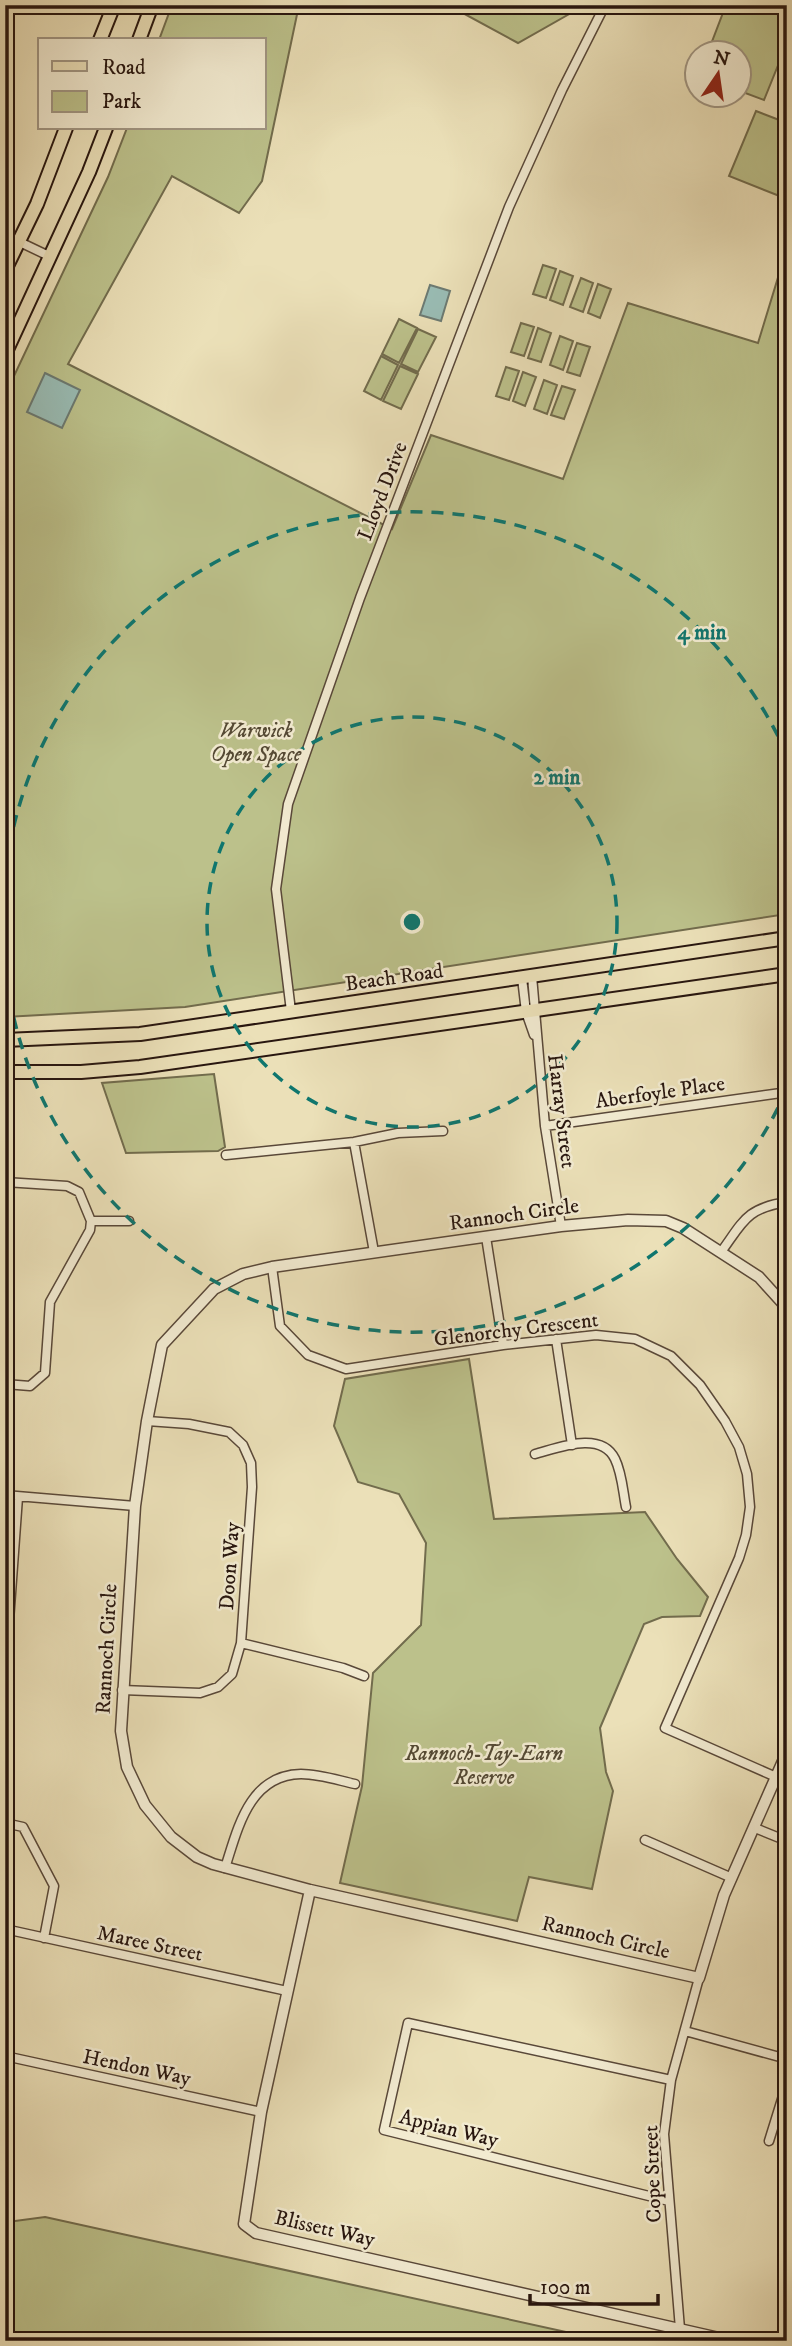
<svg xmlns="http://www.w3.org/2000/svg" width="792" height="2346" font-family="'IM FELL DW Pica',serif">
<style>
.green{fill:#bcc18b;stroke:#726c4d;stroke-width:2}
.water{fill:#99bcb4;stroke:#6c7a72;stroke-width:2}
.lines{fill:none;stroke-linecap:round;stroke-linejoin:round}
.minor-casing{stroke:#594839;stroke-width:11}
.tertiary-casing{stroke:#594839;stroke-width:13}
.primary-casing{stroke:#28160f;stroke-width:16}
.minor{stroke:#f2ebd1;stroke-width:8}
.tertiary{stroke:#f2ebd1;stroke-width:10}
.primary{stroke:#ebe0b8;stroke-width:12}
.ring{fill:none;stroke:#0f766e;stroke-width:3.5;stroke-dasharray:12 9}
.labels{text-anchor:middle;stroke-width:5;stroke-linejoin:round;paint-order:stroke}
.street-label{font-size:21px;fill:#28160f;stroke:#f2ebd1}
.park-label{font-size:21px;font-style:italic;fill:#544934;stroke:#f2ebd1}
.centre{fill:#0f766e;stroke:#f2ebd1;stroke-width:3.5}
.ring-label{font-size:21px;text-anchor:middle;font-weight:bold;fill:#0f766e;stroke:#f2ebd1;stroke-width:5;stroke-linejoin:round;paint-order:stroke}
</style>
<rect width="100%" height="100%" fill="#ebe0b8"/>
<filter id="stains"><feTurbulence type="fractalNoise" baseFrequency=".00286" numOctaves="4"/><feColorMatrix values="0 0 0 0 .2 0 0 0 0 .09 0 0 0 0 .02 0 0 0 .5 -.17"/></filter>
<radialGradient id="worn" r=".72"><stop offset=".6" stop-color="#630" stop-opacity="0"/><stop offset="1" stop-color="#630" stop-opacity=".3"/></radialGradient>
<!-- green -->
<path class="green" d="M172,5H299L262,181L239,213L172,176L68,364L392,529L431,435L563,479L628,303L758,343L787,248V914L185,1007L5,1017V395L108,177L127,128H264V40H159Z
M448,5H577L571,13L518,43Z
M726,5H787V43L764,100L740,91V52H708Z
M756,111L787,123V199L729,176Z
M543,265L556,269L546,298L533,294Z
M560,271L573,276L563,305L550,300Z
M581,278L593,283L583,312L570,307Z
M598,284L611,289L600,318L588,313Z
M399,319L417,328L399,363L382,354Z
M521,323L534,327L524,356L511,352Z
M538,328L551,333L541,362L528,358Z
M418,329L436,337L418,372L401,364Z
M560,336L573,341L563,370L550,365Z
M577,343L590,347L580,376L567,372Z
M381,356L398,365L381,400L364,391Z
M400,366L418,374L401,409L383,401Z
M506,367L519,371L509,400L496,396Z
M523,372L536,377L525,406L513,401Z
M544,380L557,385L547,414L534,409Z
M562,386L575,390L564,419L551,415Z
M214,1074L225,1147L218,1151L126,1153L102,1083Z
M469,1359L494,1519L645,1512L677,1559L708,1597L700,1616L662,1617L644,1624L600,1728L606,1772L613,1791L592,1889L529,1877L517,1921L340,1883L362,1786L373,1673L421,1625L426,1543L399,1494L358,1482L334,1426L345,1379Z
M45,2217L607,2341H5V2219L15,2221Z"/>
<!-- water -->
<path class="water" d="M430,285L450,291L441,321L420,315Z
M45,373L80,390L62,428L27,412Z"/>
<g class="lines">
<!-- minor casing -->
<g class="minor-casing">
<path id="minor" d="M5,235L49,256
M532,976L545,1126L561,1226
M522,978L526,1012L534,1035
M291,1011L276,889L288,804L360,598L509,207L562,90L605,5
M545,1126L781,1093
M354,1142L374,1252
M226,1155L354,1142L398,1133L443,1131
M5,1182L67,1186L79,1192L91,1221L90,1230L50,1302L45,1373L30,1386L5,1384
M91,1221H129
M486,1237L503,1345
M721,1252C743,1222 746,1208 787,1202
M272,1267L280,1326L308,1355L346,1369L503,1345L596,1335L635,1339L671,1356L700,1385L725,1421L739,1447L747,1474L750,1507L746,1535L739,1558L665,1728L776,1777
M556,1339L572,1445
M535,1454C558,1448 601,1430 615,1459C622,1473 623,1492 626,1507
M5,1495L135,1506
M241,1643L343,1668L364,1676
M5,1676L18,1497
M122,1690L200,1693L218,1687L232,1674L241,1643L252,1487L251,1463L243,1445L229,1432L189,1424L147,1421
M5,1823L23,1827L54,1886L44,1938
M755,1828L787,1841
M645,1840L732,1878
M225,1868C238,1828 249,1775 301,1774C319,1774 337,1780 355,1784
M5,1929L287,1991
M685,2031L787,2059
M5,2056L261,2112
M769,2141L787,2083
M669,2201L384,2130L408,2023L671,2080
M680,2329L664,2134L671,2080L699,1978"/>
</g>
<!-- tertiary casing -->
<g class="tertiary-casing">
<path id="tertiary" d="M787,1308L759,1277L683,1228L666,1221L628,1220L561,1226L272,1267L243,1274L214,1289L162,1345L147,1421L135,1506L121,1731L127,1767L145,1805L171,1837L197,1857L213,1864L310,1890L699,1978L724,1895L787,1752
M310,1890L261,2112L244,2224L256,2233L732,2341"/>
</g>
<!-- primary casing -->
<g class="primary-casing">
<path id="primary" d="M100,40L114,5
M139,40L152,5
M5,270L37,204L66,128
M5,354L89,172L106,128
M5,1040L140,1034L787,938
M5,1072H81L140,1067L787,974"/>
</g>
<!-- minor -->
<use href="#minor" class="minor"/>
<!-- tertiary -->
<use href="#tertiary" class="tertiary"/>
<!-- primary -->
<use href="#primary" class="primary"/>
</g>
<!-- distance rings -->
<g class="ring">
<circle cx="412" cy="922" r="205"/>
<path d="M787 1089A410 410 0 0 1 6 976M6 868A410 410 0 0 1 787 755"/>
</g>
<g class="labels">
<!-- street labels -->
<g class="street-label">
<text transform="translate(382 491) rotate(-69)" y="7">Lloyd Drive</text>
<text transform="translate(394 977) rotate(-8)" y="7">Beach Road</text>
<text transform="translate(660 1092) rotate(-8)" y="7">Aberfoyle Place</text>
<text transform="translate(562 1111) rotate(83)" y="7">Harray Street</text>
<text transform="translate(514 1214) rotate(-8)" y="7">Rannoch Circle</text>
<text transform="translate(516 1329) rotate(-7)" y="7">Glenorchy Crescent</text>
<text transform="translate(229 1566) rotate(-86)" y="7">Doon Way</text>
<text transform="translate(106 1649) rotate(-87)" y="7">Rannoch Circle</text>
<text transform="translate(606 1937) rotate(13)" y="7">Rannoch Circle</text>
<text transform="translate(150 1943) rotate(12)" y="7">Maree Street</text>
<text transform="translate(137 2067) rotate(12)" y="7">Hendon Way</text>
<text transform="translate(449 2128) rotate(14)" y="7">Appian Way</text>
<text transform="translate(652 2174) rotate(-92)" y="7">Cope Street</text>
<text transform="translate(325 2228) rotate(13)" y="7">Blissett Way</text>
</g>
<!-- park labels -->
<g class="park-label">
<text x="256" y="737">Warwick<tspan x="256" dy="24">Open Space</tspan></text>
<text x="484" y="1760">Rannoch-Tay-Earn<tspan x="484" dy="24">Reserve</tspan></text>
</g>
</g>
<circle cx="412" cy="922" r="10" class="centre"/>
<g class="ring-label">
<text x="702" y="639">4 min</text>
<text x="557" y="784">2 min</text>
</g>
<!-- margin -->
<rect width="792" height="2346" fill="none" stroke="#ebe0b8" stroke-width="28"/>
<rect x="7" y="7" width="778" height="2332" fill="none" stroke="#28160f" stroke-width="3.5"/>
<rect x="14" y="14" width="764" height="2318" fill="none" stroke="#28160f" stroke-width="2"/>
<!-- legend -->
<rect x="38" y="38" width="228" height="91" fill="#f2ebd1" stroke="#a19683" stroke-width="2"/>
<rect x="52" y="61" width="35" height="10" fill="#ebe0b8" stroke="#a19683" stroke-width="2"/>
<text x="102" y="74" font-size="21" fill="#28160f">Road</text>
<rect x="52" y="91" width="35" height="21" fill="#bcc18b" stroke="#a19683" stroke-width="2"/>
<text x="102" y="108" font-size="21" fill="#28160f">Park</text>
<!-- north arrow -->
<g transform="translate(718 74) rotate(13)"><circle r="33" fill="#f2ebd1" stroke="#a19683" stroke-width="2"/>
<path d="M0-5L12 26L0 18L-12 26Z" fill="#8f2418"/>
<text y="-10" font-size="19" font-weight="bold" text-anchor="middle" fill="#28160f">N</text>
</g>
<!-- scale -->
<path d="M530 2294v10h128v-10" fill="none" stroke="#28160f" stroke-width="3.5"/>
<text x="540" y="2294" font-size="21" fill="#28160f" stroke="#f2ebd1" stroke-width="5" paint-order="stroke">100 m</text>
<rect width="100%" height="100%" filter="url(#stains)"/>
<rect width="100%" height="100%" fill="url(#worn)"/>
</svg>
